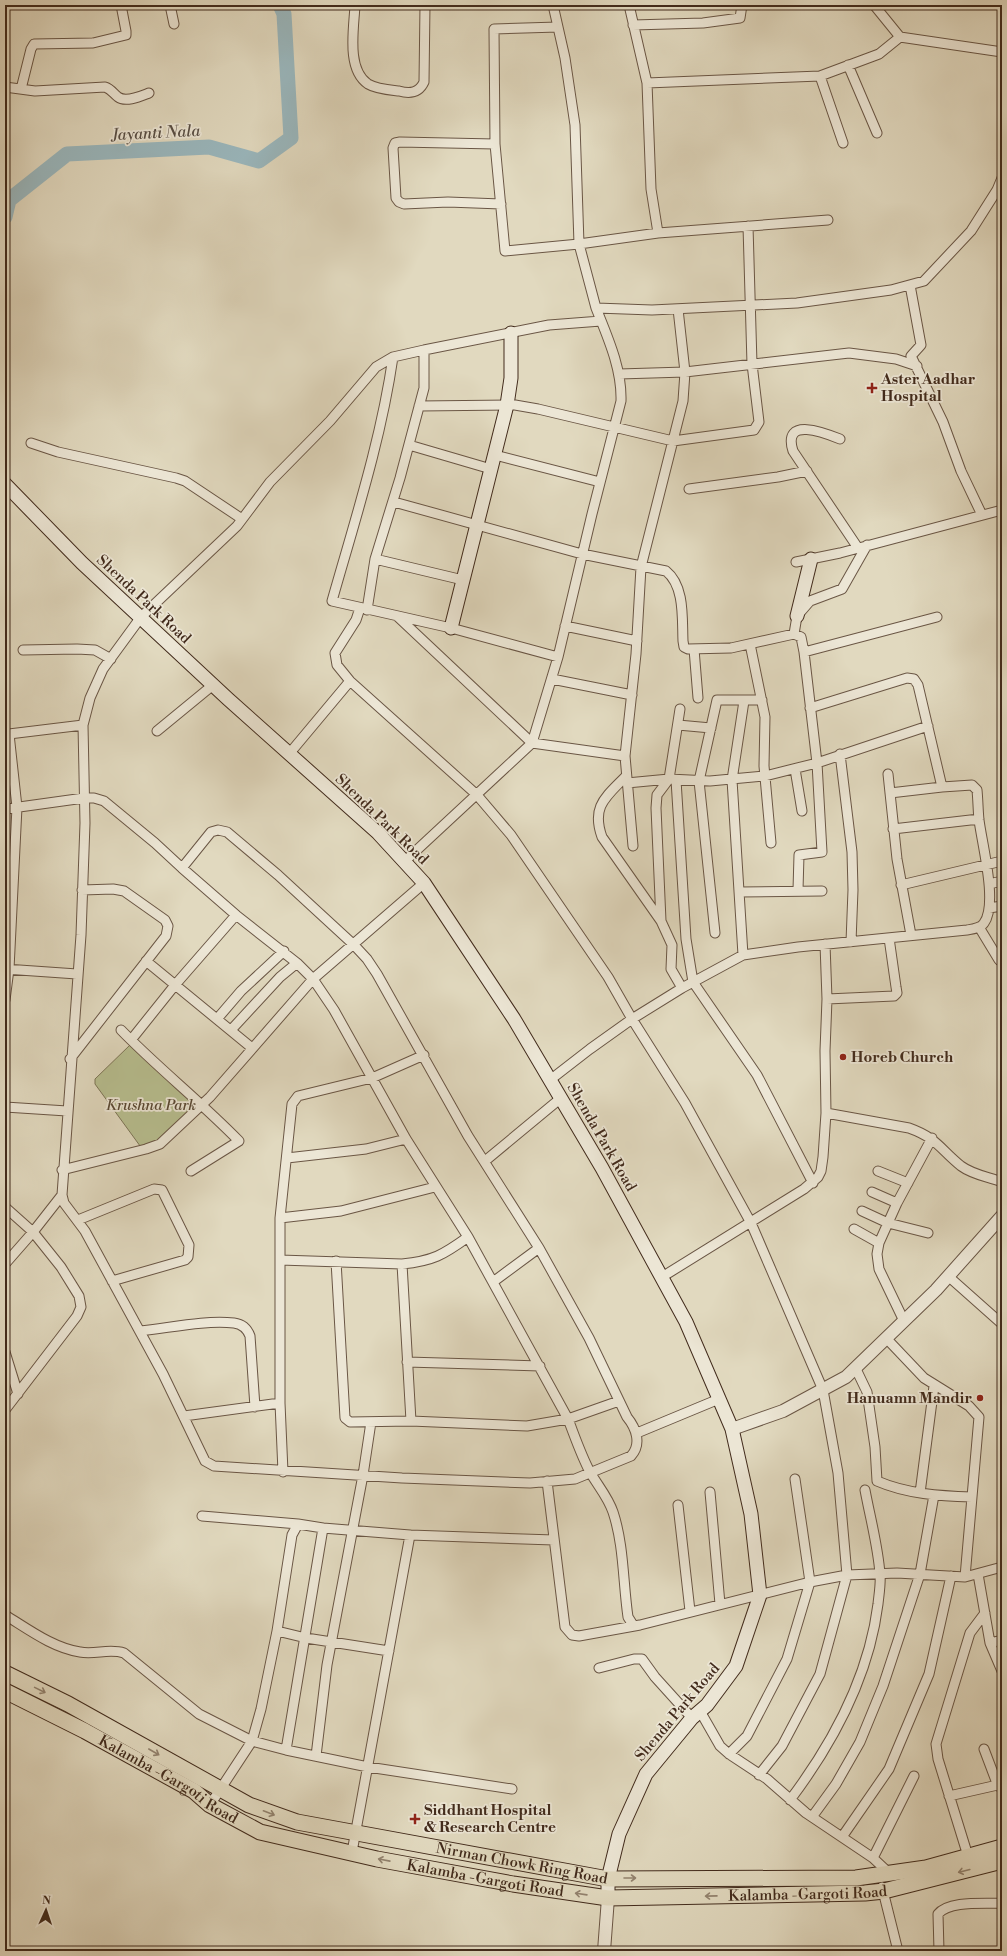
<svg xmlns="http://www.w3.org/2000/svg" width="1007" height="1956" font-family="'Libre Bodoni',serif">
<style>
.green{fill:#b7be8f;stroke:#7c7456}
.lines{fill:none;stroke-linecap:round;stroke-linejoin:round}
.river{stroke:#9ab7bd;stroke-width:15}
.minor-casing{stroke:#6a5645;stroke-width:11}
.tertiary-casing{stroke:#6a5645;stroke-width:14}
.secondary-casing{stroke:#422b1c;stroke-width:15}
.primary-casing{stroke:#422b1c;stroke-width:17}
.minor{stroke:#ece6d5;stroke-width:9}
.tertiary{stroke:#ece6d5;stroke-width:12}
.secondary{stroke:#ece6d5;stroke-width:13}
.primary{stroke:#e1d9bf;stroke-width:15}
.oneway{stroke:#92826e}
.poi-dot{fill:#8f2418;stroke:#ece6d5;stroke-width:1.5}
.labels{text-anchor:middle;stroke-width:3.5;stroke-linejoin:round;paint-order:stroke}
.poi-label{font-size:15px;font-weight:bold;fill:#422b1c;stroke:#ece6d5;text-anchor:start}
.street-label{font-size:15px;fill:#422b1c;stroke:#ece6d5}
.park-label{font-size:15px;font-style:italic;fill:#594833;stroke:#ece6d5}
.water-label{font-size:16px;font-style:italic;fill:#584e44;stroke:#ece6d5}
</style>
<rect width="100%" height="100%" fill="#e1d9bf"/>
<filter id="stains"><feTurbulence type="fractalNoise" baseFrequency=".005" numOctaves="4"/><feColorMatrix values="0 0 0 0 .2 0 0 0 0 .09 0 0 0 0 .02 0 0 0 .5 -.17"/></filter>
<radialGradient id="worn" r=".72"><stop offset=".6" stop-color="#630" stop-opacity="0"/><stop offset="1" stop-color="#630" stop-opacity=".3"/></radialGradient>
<!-- green -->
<path class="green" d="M130,1045L199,1102L160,1144L143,1150L95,1084V1079Z"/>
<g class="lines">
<!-- river -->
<path class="river" d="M5,217L9,200L67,154L209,147L259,161L291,138L284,14L280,5"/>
<!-- minor casing -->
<g class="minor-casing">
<path id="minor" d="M170,5L174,24
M355,5C354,28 346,69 368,84C376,89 390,90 399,91C410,94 419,93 424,82L425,5
M553,5L565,58L575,125L579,244L596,308
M633,25L703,23L740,18L742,5
M558,27L494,29L495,144L505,251L579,244L658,233L651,189L647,83L629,5
M900,37L1002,52
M848,65L877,133
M820,76L843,143
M647,83L820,76L879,54L900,37L874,5
M5,87L35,91L105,87C111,89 113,93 118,97C126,103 141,96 149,93
M21,89L31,49L34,44L93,43L126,35V31L121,5
M495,144L400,142L395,143L393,148L396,198L399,202L404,204L448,202L501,204
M658,233L828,220
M910,285L921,345L911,356L943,422L961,471L982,515
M393,357C381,440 355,520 332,601L451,628L558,657
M619,374L685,372L849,353L896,359L917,366
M419,406L515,405L538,409L673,441L754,430L759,422L752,364L748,226
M840,439C825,433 782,416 793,451L858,548
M31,443L58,452L176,478L185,481L242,519
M409,445L491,469
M495,455L600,482
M689,489L778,477L807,471
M394,502L582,554L666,571C685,586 682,619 683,641L684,647L688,649L731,648L794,634L801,637L804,652L937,617
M375,559L463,580
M796,562L840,553L1002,510
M360,608L356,620L335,653L337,665L350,681L477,795L511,835L608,977L632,1019L685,1103L751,1223L823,1390L838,1473L847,1575L820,1674L782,1746L759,1775
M367,610L375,559L400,478L424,388V350
M397,616L532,743L625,756
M565,626L637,641
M794,634L797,616L810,601L842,589L867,545
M750,644L765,717L764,766L771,843
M694,649L698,698
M23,650L77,649L95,650L111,659
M552,679L632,695
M680,709L669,779L657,795L656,808L661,921L672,945L671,969L682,988
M678,725L711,728
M157,731L213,685
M289,754L350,681
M840,754L852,852L853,890L851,942
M795,769L802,811
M888,774L897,859L911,935
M626,776C606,797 591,806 602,837L661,921
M676,780L686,939L693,982L757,1075L813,1183
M627,783L669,779L710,781L765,776L817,763L928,726
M890,793L942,787
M5,809L84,798H94L104,801L155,843L182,868L236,915L297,963L313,979L334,1010L406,1139L468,1237L568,1419C575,1437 581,1455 590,1472C598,1486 608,1497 613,1512C624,1545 623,1583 628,1617L633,1625
M893,829L979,819
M633,846L625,756L636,654L641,567L683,401L685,372L678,309
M405,861L532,743L558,657L592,514L621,401C622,369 608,338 596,308L652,310L797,303L891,290L924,281L971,231L997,190L1002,178
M182,868L211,832L218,830L227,832L278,875L354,945L367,959L377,974L468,1136L539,1248L589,1338L627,1417C636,1428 642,1444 631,1456L575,1479L530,1483L402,1478L214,1466L205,1461L163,1374L85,1231L64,1203L62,1195L81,935L85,823L83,725L90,698L103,669L141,617L237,526L270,482L330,421L376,367L393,357L424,350L549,325L601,321
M989,884L1002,881
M901,885L1002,861
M798,890L799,855L822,852L817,763L804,652
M739,892L822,891
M989,908L1002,906
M979,927L999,960L1002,959
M715,933L699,781L717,700H762
M743,955L732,780L744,701
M146,961L252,1048
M5,969L77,974
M827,999L894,996L897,993L896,987L889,938
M5,1000L9,969L17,807L9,734L83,725
M217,1019L241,991L284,951
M121,1030C158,1068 201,1102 239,1141L191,1171
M231,1030L280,977L297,963
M131,1040L175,985L236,915
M424,1055L372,1078L298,1096L292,1104L280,1218V1260L402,1264C433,1261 443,1255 468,1237
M70,1059L166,936L168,926L165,920L124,891L113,889L82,890
M550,1080L590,1049L632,1019L682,988L743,955L798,947L967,930C973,929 981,928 984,923C998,904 982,844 979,820C978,810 978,800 977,790L972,785L942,787L918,685L914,679L907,678L810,708
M5,1107L67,1111
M826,1113L909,1128C937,1138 940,1149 961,1166C973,1175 989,1177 1002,1182
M287,1158L366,1149L406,1139
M485,1161L561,1098
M62,1170L146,1149L160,1144L210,1097L313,979L424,883
M878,1171L908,1183
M872,1192L897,1203
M5,1207L33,1232L61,1267L79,1296L81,1307L77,1316L5,1410
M862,1211L888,1223L928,1233
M280,1218L341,1211L435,1187
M78,1220L154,1189L162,1190L189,1245L188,1257L185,1260L112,1281
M854,1229L879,1243
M280,1260V1403L283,1472
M336,1261L345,1418L350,1422L411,1421
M5,1264L33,1232L62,1195
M402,1264L411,1421L527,1426L568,1419L619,1401
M948,1276L1002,1324
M662,1277L804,1189L818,1177L821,1171L823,1157L826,1113L825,1051L827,999L825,944
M493,1282L539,1248
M904,1321L879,1269L877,1254L879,1243L897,1203L932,1138
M140,1331C170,1328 203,1320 234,1323C242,1324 247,1328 250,1336L255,1407
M886,1338L924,1378L969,1406L979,1417L965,1577
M5,1352L18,1394
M407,1362L540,1366
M856,1369L867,1392L875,1447L877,1481C907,1494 940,1496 972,1497
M184,1416L280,1403
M637,1433L719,1399
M547,1481L565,1627L572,1635L579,1636L640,1625L810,1582L847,1575L897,1573L965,1577L1002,1567
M710,1492L720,1604
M920,1493L934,1386
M678,1505L690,1611
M202,1516L298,1524
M978,1574L990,1643L1002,1671
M5,1615C28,1629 53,1648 80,1652C95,1655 109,1648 124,1653L199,1714L252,1741L286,1750L368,1767L512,1789
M277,1631L306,1638L389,1651
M990,1643L1002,1640
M599,1668L634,1659H642L655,1677L692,1718
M700,1711L720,1746L729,1754L767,1779L806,1813L873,1858L889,1873
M984,1749L998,1786
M286,1750L323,1528
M729,1754L747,1736L787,1659L810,1582L795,1479
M316,1756L327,1665L363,1475L371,1422
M949,1796L1002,1784
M790,1800C833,1743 869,1676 878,1604C879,1594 881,1583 880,1574C878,1546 870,1517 865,1490
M210,1805L252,1741L261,1709L277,1631L292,1535L298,1524L323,1528L410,1535L554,1540
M812,1817L836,1784L860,1742L883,1686L920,1574L934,1495
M842,1837L889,1769L929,1674L951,1576
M352,1852L410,1535
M968,1856L938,1759L936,1744L970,1633L985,1613
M873,1858L914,1776
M882,1887L898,1951
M939,1951L938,1914C949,1900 985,1904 1002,1903"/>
</g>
<!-- tertiary casing -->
<g class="tertiary-casing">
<path id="tertiary" d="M732,1429L783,1411L846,1377L936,1290L1002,1216
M604,1951L608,1898"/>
</g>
<!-- secondary casing -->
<g class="secondary-casing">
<path id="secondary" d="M5,484L82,563L228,699L378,833L424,883L514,1019L602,1168L686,1322L732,1429L751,1514L760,1595L736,1666L707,1705L692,1718L646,1774L619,1834L608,1879V1898
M797,616L811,559
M451,628L507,405L511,378V333"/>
</g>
<!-- primary casing -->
<g class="primary-casing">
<g id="primary">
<path id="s1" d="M5,1673L68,1704L249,1805L297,1822L608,1879L856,1878L926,1868L1002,1847"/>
<path id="s2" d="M5,1691L85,1731L194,1791L210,1805L260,1832L377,1859L513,1884L608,1898L865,1893L884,1891L1002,1861"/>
</g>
</g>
<!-- minor -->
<use href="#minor" class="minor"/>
<!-- tertiary -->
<use href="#tertiary" class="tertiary"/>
<!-- secondary -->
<use href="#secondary" class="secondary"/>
<!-- primary -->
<use href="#primary" class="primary"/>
</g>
<!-- one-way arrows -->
<defs><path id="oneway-shaft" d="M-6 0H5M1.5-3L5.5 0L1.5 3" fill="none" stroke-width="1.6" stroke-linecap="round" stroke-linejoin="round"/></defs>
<g class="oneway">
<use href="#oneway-shaft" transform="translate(40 1690) rotate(26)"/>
<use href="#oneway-shaft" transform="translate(154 1752) rotate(30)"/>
<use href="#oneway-shaft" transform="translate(269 1813) rotate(21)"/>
<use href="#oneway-shaft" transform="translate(384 1860) rotate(-169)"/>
<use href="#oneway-shaft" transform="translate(964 1871) rotate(166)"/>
<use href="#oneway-shaft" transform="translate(630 1878)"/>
<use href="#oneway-shaft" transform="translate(581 1894) rotate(-172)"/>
<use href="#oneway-shaft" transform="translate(711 1896) rotate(179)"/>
</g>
<!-- markers -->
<g class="poi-dot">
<path d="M870 382h4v4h4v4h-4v4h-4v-4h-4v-4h4z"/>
<circle cx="843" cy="1057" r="4"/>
<circle cx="980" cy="1398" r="4"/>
<path d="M413 1813h4v4h4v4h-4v4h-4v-4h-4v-4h4z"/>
</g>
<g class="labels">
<!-- poi labels -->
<g class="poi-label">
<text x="881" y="384">Aster Aadhar<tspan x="881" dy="17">Hospital</tspan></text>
<text x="851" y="1062">Horeb Church</text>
<text x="972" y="1403" text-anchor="end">Hanuamn Mandir</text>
<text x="424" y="1815">Siddhant Hospital<tspan x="424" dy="17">&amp; Research Centre</tspan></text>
</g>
<!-- street labels -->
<g class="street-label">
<text transform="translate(144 599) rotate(43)" y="5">Shenda Park Road</text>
<text transform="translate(382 819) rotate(44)" y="5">Shenda Park Road</text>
<text transform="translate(602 1137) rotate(60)" y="5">Shenda Park Road</text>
<text transform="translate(677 1712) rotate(-50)" y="5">Shenda Park Road</text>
<text dy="5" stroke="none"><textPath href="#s2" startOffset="186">Kalamba -Gargoti Road</textPath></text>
<text dy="5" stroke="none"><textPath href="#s1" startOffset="557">Nirman Chowk Ring Road</textPath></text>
<text dy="5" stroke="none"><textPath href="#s2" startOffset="522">Kalamba -Gargoti Road</textPath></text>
<text dy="5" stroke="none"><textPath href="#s2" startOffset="846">Kalamba -Gargoti Road</textPath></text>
</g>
<!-- park labels -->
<g class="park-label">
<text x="151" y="1110">Krushna Park</text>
</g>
<!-- water labels -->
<g class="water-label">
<text transform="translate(156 132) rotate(-3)" y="6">Jayanti Nala</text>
</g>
</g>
<!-- margin -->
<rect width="1007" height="1956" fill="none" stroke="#e1d9bf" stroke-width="20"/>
<rect x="6" y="6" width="995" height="1944" fill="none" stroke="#422b1c" stroke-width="2"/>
<rect x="10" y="10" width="987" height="1936" fill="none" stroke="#422b1c"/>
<!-- north arrow -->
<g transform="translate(46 1910) rotate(3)" stroke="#ece6d5" stroke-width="3" paint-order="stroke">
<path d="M0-3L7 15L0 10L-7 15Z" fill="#422b1c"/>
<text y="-6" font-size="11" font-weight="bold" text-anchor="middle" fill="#422b1c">N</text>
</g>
<rect width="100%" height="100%" filter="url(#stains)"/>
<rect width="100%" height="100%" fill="url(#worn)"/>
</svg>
